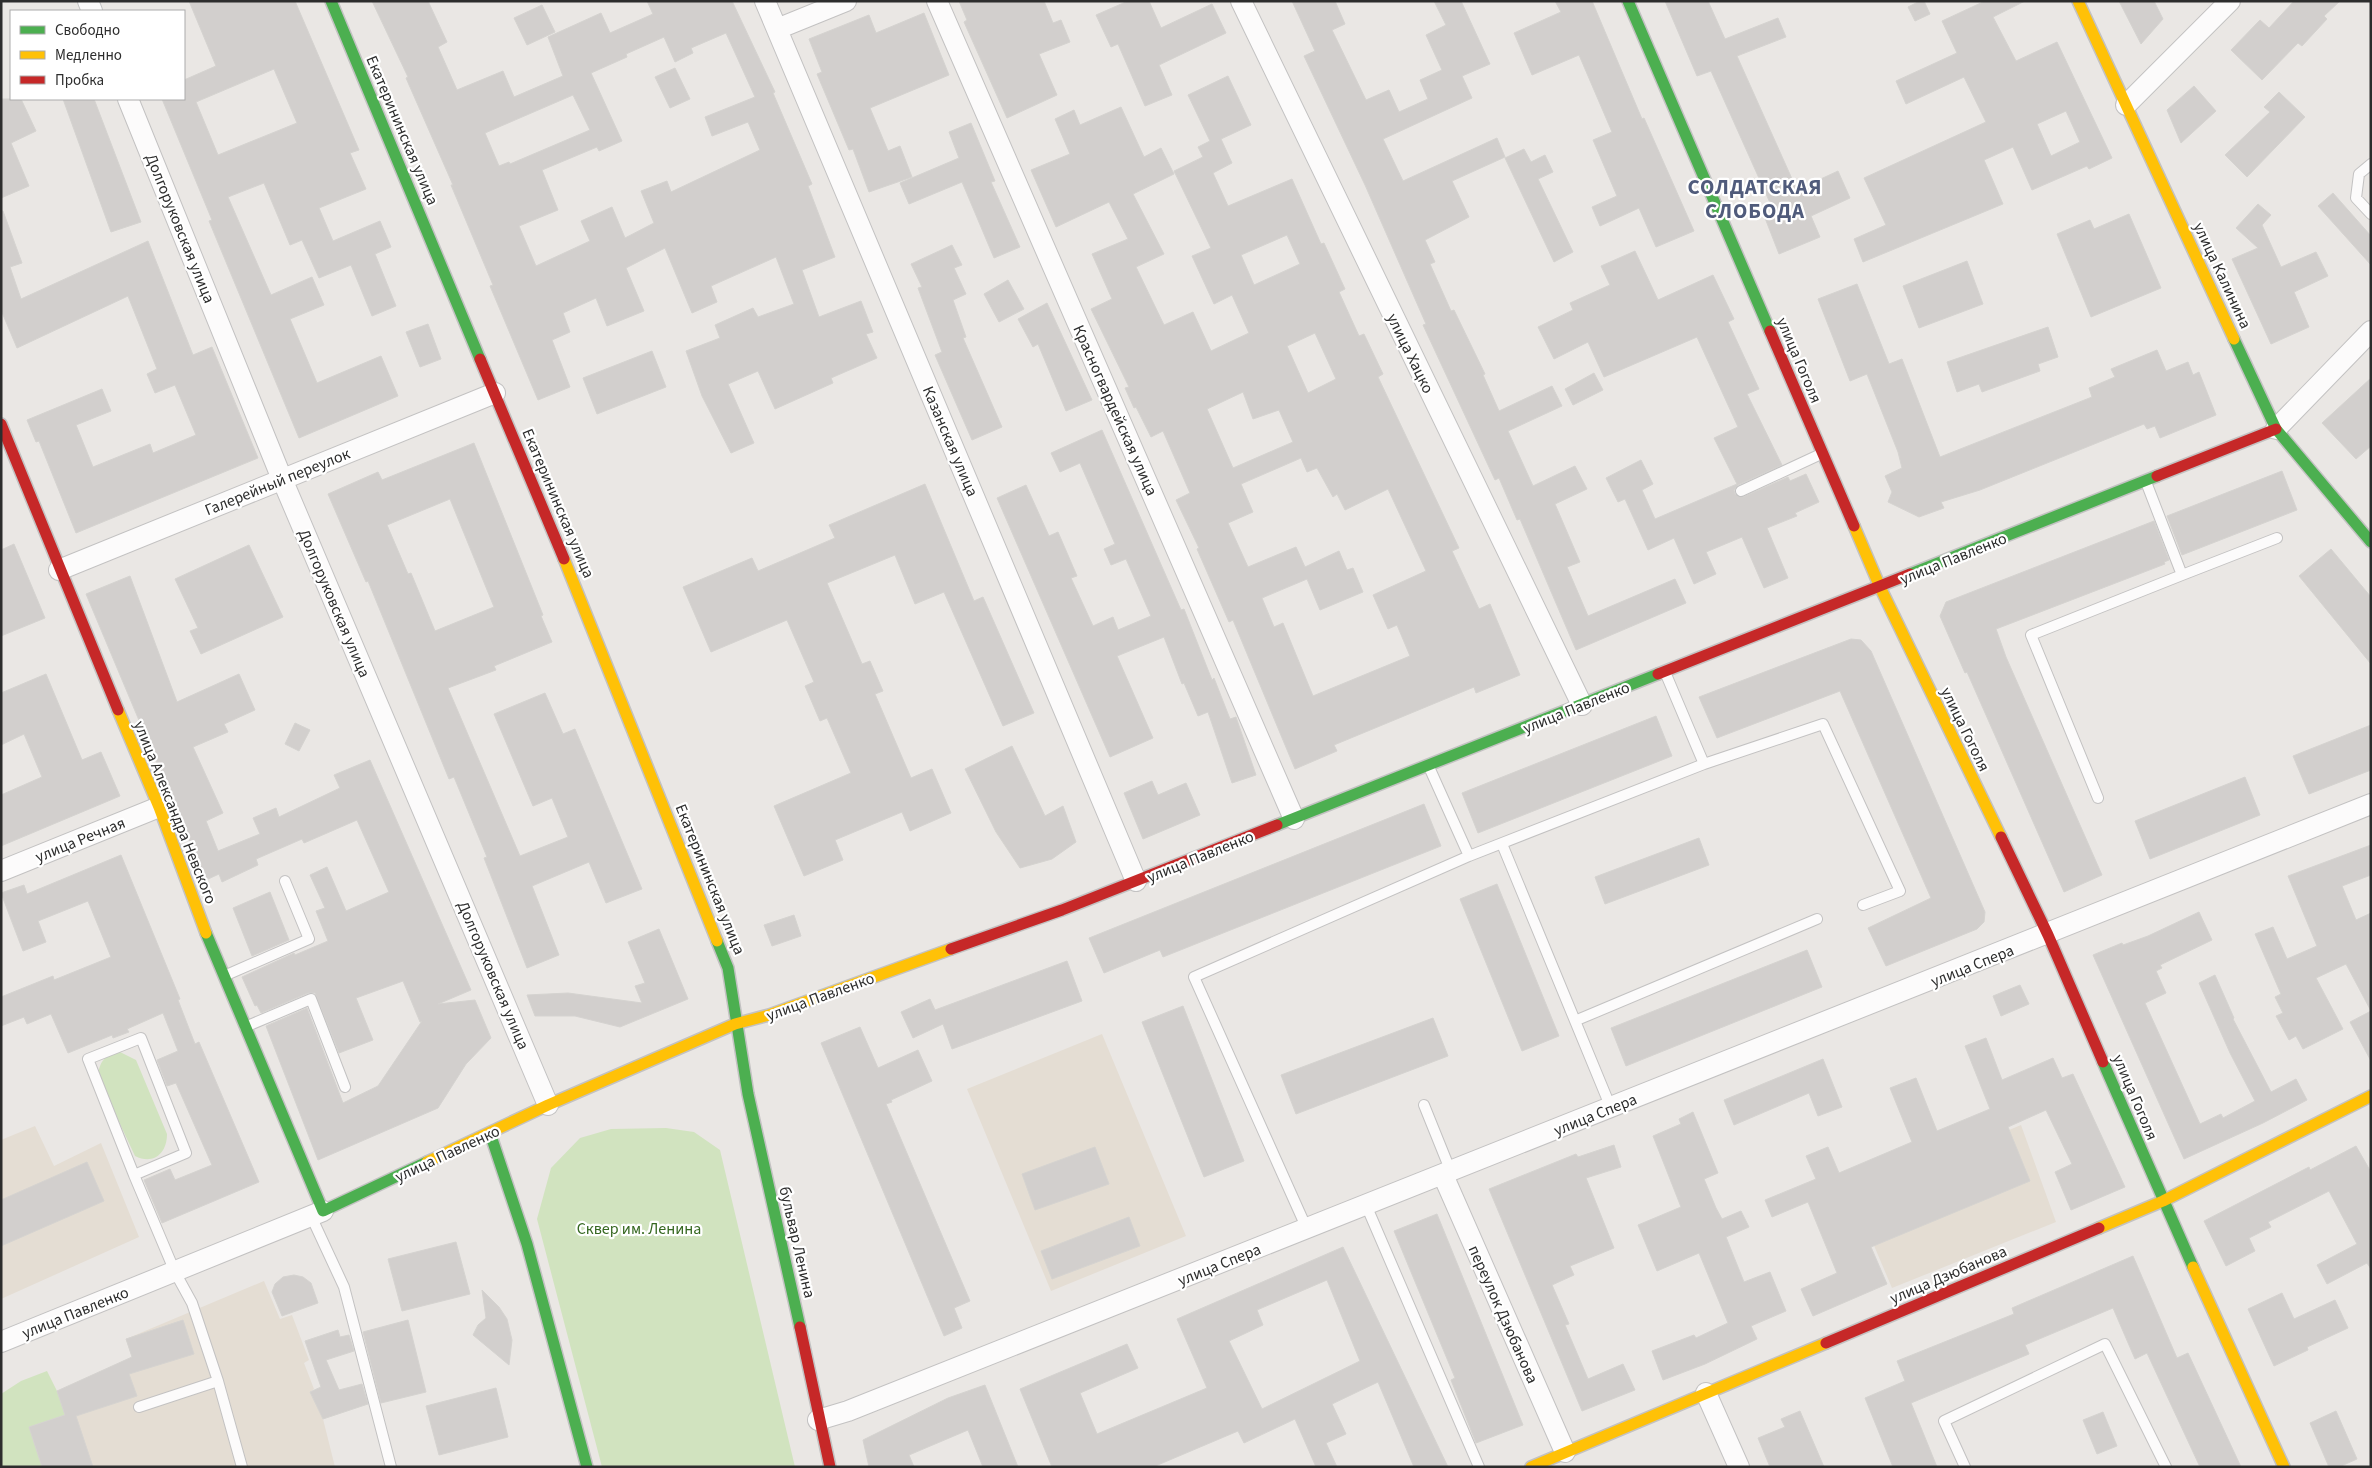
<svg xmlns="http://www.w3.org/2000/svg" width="2372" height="1468" font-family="'Source Sans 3',sans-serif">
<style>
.education{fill:#e4ddd3}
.green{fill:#d1e3bf}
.building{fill:#d2cfcd;stroke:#d5d3d0;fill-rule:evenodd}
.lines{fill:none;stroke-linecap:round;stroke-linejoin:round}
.lane-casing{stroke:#c3c2c2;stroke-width:12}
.street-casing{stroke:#c3c2c2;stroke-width:22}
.fast-casing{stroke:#c3c2c2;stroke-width:14}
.slow-casing{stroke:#c3c2c2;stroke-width:14}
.jam-casing{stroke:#c3c2c2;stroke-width:14}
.lane{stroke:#fcfbfb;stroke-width:10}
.street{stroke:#fcfbfb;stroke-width:20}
.fast{stroke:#4caf50;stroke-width:11}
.slow{stroke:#ffc107;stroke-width:11}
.jam{stroke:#c62828;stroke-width:11}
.labels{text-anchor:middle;stroke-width:4.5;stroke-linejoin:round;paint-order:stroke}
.street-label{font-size:16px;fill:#2d2d2d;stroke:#fff}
.park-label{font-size:16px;fill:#356720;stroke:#fff}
.district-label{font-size:21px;font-weight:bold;letter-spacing:1px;fill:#505b7b;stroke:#fff}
</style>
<rect width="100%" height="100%" fill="#eae7e4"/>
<!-- education -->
<path class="education" d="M1102,1034L1186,1236L1051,1291L967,1089Z
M2021,1125L2056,1222L1892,1288L1853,1196Z
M35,1126L54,1166L101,1143L139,1237L1,1299V1140Z
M264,1281L280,1319L292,1315L309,1360L304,1363L314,1389L310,1392L323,1419L335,1467H42L29,1427L65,1415L57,1391L132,1357L126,1339Z"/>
<!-- green -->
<path class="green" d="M120,1052L136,1060L167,1134C167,1154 153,1165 135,1156L98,1077C99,1062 105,1054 120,1052Z
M666,1128L694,1132L720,1150L795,1467H602L537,1219L551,1168L580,1138L611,1129Z
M47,1371L57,1391L65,1415L29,1427L42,1467H1V1394L21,1381Z"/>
<!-- building -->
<path class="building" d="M189,1H295L359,150L350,153L366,189L319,208L333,241L380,221L391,247L375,254L396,306L372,316L351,265L319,278L302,240L290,245L264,183L228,197L271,295L312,277L324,305L290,319L317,383L381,356L398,396L299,438L209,221L212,220L162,99H184V80L216,66ZM274,69L297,123L218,155L196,102Z
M372,1H428L447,42L438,47L457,90L503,71L514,97L563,76L548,37L601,13L610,33L653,14L647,1H732L775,92L773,93L812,184L808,186L835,257L802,270L819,317L861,301L873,332L866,334L877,358L831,378L833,383L775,409L758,371L728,384L754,443L731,453L702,396L686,351L720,338L715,325L753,308L758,317L794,304L776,257L711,286L717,302L692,313L665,248L626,268L644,311L607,326L596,298L563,313L570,332L552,340L570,387L538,400L490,286L493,285L451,185H453L406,78L408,77ZM726,33L755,97L705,117L712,136L748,122L760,150L671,192L667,181L641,191L654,223L625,238L612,207L581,221L590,241L536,266L519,226L558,210L542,170L597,147L599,151L622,141L591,73L627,57L626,54L664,37L675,62L693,53L691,48ZM573,95L590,130L510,164L509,162L499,166L485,133Z
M959,1H1044L1053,23L1061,20L1070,42L1039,54L1057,95L1007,118L964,22L967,20Z
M1128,1H1149L1161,28L1212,4L1226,33L1159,65L1172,95L1145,106L1118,44L1111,47L1096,15Z
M1292,1H1335L1345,24L1332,30L1366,100L1389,90L1399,112L1428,99L1420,80L1442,70L1426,35L1446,25L1434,1H1461L1490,64L1462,76L1472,98L1383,139L1403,181L1497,138L1505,157L1452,181L1469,217L1425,240L1435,262L1430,264L1451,311L1454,310L1485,374L1483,375L1499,411L1552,386L1562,406L1508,431L1533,486L1575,466L1587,489L1555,504L1580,562L1567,567L1588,616L1675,579L1686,603L1576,650L1520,519L1517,520L1499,478L1495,480L1423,325L1426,324L1365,185L1304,56L1315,51Z
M1555,1H1592L1642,119L1644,118L1694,231L1656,247L1639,208L1600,226L1592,207L1617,196L1593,140L1612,132L1579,55L1532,75L1514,33L1561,12Z
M1665,1H1708L1725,39L1778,18L1786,37L1737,56L1797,190L1838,171L1850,198L1811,216L1820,237L1779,254L1765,218L1775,214L1711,71L1697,76Z
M1920,1H1924L1930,14L1915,21L1908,7Z
M1985,1H2025L1993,17L2016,61L2057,42L2112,158L2089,169L2087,166L2032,190L2013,147L1984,160L2003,204L1863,262L1854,239L1886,225L1864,178L1986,122L1964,77L1906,104L1896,81L1957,53L1942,21ZM2066,111L2080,142L2051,156L2037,124Z
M2119,1H2154L2163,19L2141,44Z
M2294,1H2340L2324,16L2327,19L2302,46L2298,43L2262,80L2231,50L2260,20L2269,28Z
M542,5L555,32L527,45L514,18Z
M924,13L949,75L870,108L888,151L900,146L912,177L869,192L853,149L849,150L817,74L822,72L809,39L869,15L876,33Z
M675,68L690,99L670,108L655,77Z
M1228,76L1251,125L1221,139L1232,163L1213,173L1228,206L1292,179L1321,244L1324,243L1345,289L1339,292L1359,336L1364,334L1383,374L1378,377L1459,548L1452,551L1479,609L1490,604L1520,675L1476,693L1474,687L1334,745L1337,751L1295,769L1233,620L1229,622L1197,549L1199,548L1176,500L1190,493L1163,431L1151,437L1136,407L1134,408L1125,388L1129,387L1091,309L1112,299L1092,254L1128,239L1109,202L1056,227L1031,170L1070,154L1055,119L1074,110L1080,125L1121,107L1144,157L1161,148L1174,174L1133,194L1164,254L1136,267L1164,325L1193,312L1211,351L1249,333L1232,295L1214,304L1192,256L1211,248L1174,171L1203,157L1198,147L1210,141L1188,95ZM1287,235L1300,264L1254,285L1241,255ZM1315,333L1336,379L1308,393L1287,346ZM1243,392L1253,419L1279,410L1293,442L1233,468L1207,409ZM1301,458L1307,472L1317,468L1333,497L1337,494L1345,510L1388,489L1426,571L1373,595L1388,629L1397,625L1410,656L1313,696L1283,623L1274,627L1262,598L1307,579L1320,610L1363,592L1353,568L1347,570L1339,551L1305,567L1296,547L1248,567L1228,523L1253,512L1241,484Z
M2194,86L2216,111L2181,143L2167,110Z
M2279,92L2305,117L2247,177L2225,155L2270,112L2264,107Z
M1,99H21L36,131L11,143L29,186L1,198Z
M63,99H94L141,222L111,232Z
M971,123L995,181L991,182L1020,247L994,258L962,182L909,204L900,183L959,158L949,132Z
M1524,149L1531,162L1545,155L1553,172L1538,179L1573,252L1554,262L1505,158Z
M2333,193L2371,236V265L2318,206Z
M2258,204L2271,215L2262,225L2281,267L2316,252L2328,276L2294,292L2309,327L2271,344L2232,259L2258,248L2236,228Z
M1,211H3L22,263L10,267L21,299L148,241L193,355L212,347L258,458L76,533L39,441L36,442L27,420L102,389L111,411L76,425L93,467L150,444L153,453L196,435L175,385L155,393L147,374L157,369L128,296L17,348L1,310Z
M2129,214L2161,288L2091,317L2057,234L2090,220L2094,229Z
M952,245L962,265L954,268L966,294L953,300L966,337L963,338L1002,427L972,440L935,355L942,352L918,288L922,287L911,264Z
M1635,251L1658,300L1713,275L1734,319L1728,322L1759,389L1747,394L1782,465L1738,485L1734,490L1735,494L1743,497L1788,477L1790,481L1806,474L1819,502L1795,513L1797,516L1767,528L1788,578L1764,588L1742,537L1706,552L1716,574L1694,584L1674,538L1648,550L1625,499L1618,502L1606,478L1641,460L1653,484L1642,490L1655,519L1737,484L1714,438L1738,427L1697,337L1604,377L1588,342L1554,359L1538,327L1573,310L1570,303L1610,285L1601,266Z
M1967,261L1983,304L1919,328L1903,286Z
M1008,280L1024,309L999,322L984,294Z
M1857,284L1889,364L1902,359L1940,457L2092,397L2089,388L2115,377L2111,369L2157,350L2166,371L2188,362L2193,375L2199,372L2216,415L2160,438L2155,426L2147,429L2144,424L1980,490L1941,502L1944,508L1919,517L1888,502L1892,492L1885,476L1902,468L1898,452L1867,374L1850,381L1818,299Z
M1047,303L1092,400L1066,411L1038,344L1033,347L1018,319Z
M428,324L441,359L420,367L406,332Z
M2048,327L2058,357L2038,364L2040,371L1982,392L1979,384L1957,392L1947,362Z
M652,351L666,387L597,414L583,378Z
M1594,373L1603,390L1573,405L1565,389Z
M2371,378V446L2356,459L2322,423Z
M1102,430L1181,610L1184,609L1212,680L1214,678L1230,719L1236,717L1256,775L1232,783L1208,712L1198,716L1184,683L1182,684L1164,637L1117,656L1153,738L1110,757L997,498L1026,485L1049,536L1058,532L1077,576L1071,578L1093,626L1113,617L1118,630L1151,616L1126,559L1111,565L1104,549L1115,544L1080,463L1060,472L1051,453Z
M474,443L543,615L541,616L552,642L494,666L496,670L448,688L520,856L568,837L552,798L533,806L494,714L545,693L563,734L575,729L642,889L606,903L589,862L532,886L559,955L527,968L484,858L487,857L454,777L449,779L368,581L366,582L328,494L378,472L382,480ZM450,499L494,607L435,631L411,573L408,574L387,525Z
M2282,471L2297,510L2182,555L2167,516Z
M925,484L974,601L983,597L1034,713L1003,726L944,592L915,604L895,555L827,583L862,664L870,661L883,691L875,694L911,778L932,769L951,813L910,831L902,812L835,840L843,860L804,876L774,806L851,773L827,718L820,721L805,686L814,682L787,620L711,652L683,587L752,558L758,571L835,538L829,525Z
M2154,521L2169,560L2164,562L2165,564L1996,629L2006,657L2102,875L2064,892L1967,672L1965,673L1940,616L1946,602Z
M14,544L45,618L1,636V550Z
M249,545L283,617L201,654L190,631L198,628L175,579Z
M2331,549L2371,597V664L2299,576Z
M130,576L177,702L239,674L255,710L224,724L228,732L193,747L223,813L206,821L218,851L260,834L253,818L276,808L279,817L340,788L334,775L370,760L471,990L438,1004L475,1000L491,1038L466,1064L438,1108L318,1160L266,1026L307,1008L343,1103L378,1086L422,1021L420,1022L403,981L356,998L373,1040L339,1053L315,993H308L261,1013L257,1005L255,1006L242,977L294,953L295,955L328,941L316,911L325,908L310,875L327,867L346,911L389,892L357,820L304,843L302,839L256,859L258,865L222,882L219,874L206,880L86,594Z
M1851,639L1861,640L1871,651L1985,912L1984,922L1977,929L1886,966L1868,928L1931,898L1840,691L1717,738L1699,697Z
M46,674L82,760L101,752L120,796L1,846V795L42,777L24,734L1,745V693Z
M1656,716L1672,756L1478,833L1462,793Z
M295,723L310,730L299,751L285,744Z
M2371,725V770L2309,794L2293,756Z
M1012,746L1045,816L1063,806L1076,842L1052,859L1020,868L996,832L965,769Z
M2245,777L2260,815L2150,859L2135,821Z
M1152,781L1158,795L1186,783L1200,815L1143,839L1124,793Z
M1424,804L1441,846L1163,957L1160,950L1104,973L1089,938Z
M1699,838L1709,865L1605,904L1595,877Z
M2371,845V875L2342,886L2356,920L2371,913V1011L2346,964L2316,978L2343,1029L2303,1049L2296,1036L2289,1040L2276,1016L2283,1013L2275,997L2281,994L2255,934L2273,927L2287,959L2317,946L2288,876Z
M121,855L180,999L178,1000L195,1044L199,1042L259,1182L162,1223L144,1180L170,1169L175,1180L212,1165L176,1083L167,1086L157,1060L178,1051L163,1013L127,1029L129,1032L113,1038L112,1035L68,1053L51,1014L27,1024L24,1017L1,1026V997L53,976L54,980L111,957L88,901L38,921L46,942L23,951L1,893L24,885L27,894Z
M1497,884L1559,1036L1522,1051L1460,899Z
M270,892L289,940L252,956L233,908Z
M2199,912L2212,940L2160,965L2162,968L2156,971L2166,993L2145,1003L2200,1124L2221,1114L2223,1118L2255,1101L2230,1053L2199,983L2215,975L2234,1018L2233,1019L2271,1092L2296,1079L2307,1100L2263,1123L2184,1159L2093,955L2122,943L2123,945L2148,936Z
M794,915L801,936L772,946L764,925Z
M659,929L688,999L620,1027L575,1016H535L527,995L568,993L642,1003L635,986L645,983L628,942Z
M1807,950L1822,987L1626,1066L1611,1028Z
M1067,961L1082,1001L952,1049L943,1024L913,1038L901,1012L930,999L935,1010Z
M2020,985L2029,1004L2001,1016L1993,996Z
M1183,1006L1244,1161L1204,1177L1142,1022Z
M2371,1011V1061L2350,1022Z
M1433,1018L1448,1056L1296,1114L1281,1075Z
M860,1027L878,1068L918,1050L932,1081L891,1100L892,1102L886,1104L970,1301L954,1308L962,1328L944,1336L821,1043Z
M1986,1038L2002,1080L2053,1058L2062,1078L2073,1074L2125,1187L2071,1210L2055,1172L2072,1164L2046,1110L2008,1127L2030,1181L1871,1247L1887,1284L1813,1316L1801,1289L1837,1273L1808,1202L1772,1217L1765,1200L1816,1179L1806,1156L1828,1147L1839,1173L1912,1142L1890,1088L1916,1078L1937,1131L1990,1109L1965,1046Z
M1823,1059L1842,1107L1818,1116L1809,1093L1734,1125L1724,1100Z
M1693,1112L1718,1173L1704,1179L1716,1208L1722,1219L1741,1211L1749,1227L1726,1237L1744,1282L1770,1272L1786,1311L1751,1326L1757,1339L1705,1364L1663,1380L1652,1351L1694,1335L1696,1338L1728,1323L1699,1253L1657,1271L1638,1225L1681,1207L1653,1136L1681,1124L1679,1119Z
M1614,1145L1621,1167L1586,1178L1614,1248L1570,1266L1574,1275L1552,1285L1569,1324L1565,1325L1588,1379L1623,1364L1635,1390L1582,1411L1489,1189L1576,1154L1578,1157Z
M2356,1146L2371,1172V1269L2367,1263L2327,1284L2317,1265L2357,1244L2329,1191L2268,1222L2271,1227L2249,1238L2255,1251L2226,1266L2204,1221L2309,1167L2310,1170Z
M1095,1147L1109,1184L1035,1210L1022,1174Z
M87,1162L104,1201L1,1246V1200Z
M1437,1214L1523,1425L1476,1443L1451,1380L1455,1378L1394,1231Z
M1129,1217L1140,1246L1052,1279L1041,1251Z
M456,1242L470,1294L402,1311L388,1259Z
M1343,1247L1448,1467H1414L1378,1382L1332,1404L1346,1434L1326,1443L1337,1467H1316L1295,1419L1244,1443L1238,1431L1153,1467H1052L1020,1389L1127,1344L1138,1368L1080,1393L1097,1434L1207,1388L1177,1319ZM1327,1280L1360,1361L1262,1409L1229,1341L1263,1325L1257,1310Z
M2133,1256L2177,1358L2188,1353L2241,1467H2200L2147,1353L2135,1359L2113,1308L2025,1345L2029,1354L1911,1403L1937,1467H1893L1865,1398L1905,1381L1897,1361L2014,1314L2012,1308Z
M294,1275L303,1277L311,1283L318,1303L282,1316L272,1292L275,1284L283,1277Z
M482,1290L499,1307L507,1319L512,1340L509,1365L473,1335L478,1325L486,1318Z
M2282,1293L2294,1319L2335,1300L2348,1328L2307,1347L2308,1350L2274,1366L2248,1309Z
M183,1320L194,1354L129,1374L137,1396L76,1416L93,1467H42L29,1427L65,1415L57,1391L132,1357L126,1339Z
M408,1320L426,1392L381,1403L363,1332Z
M338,1330L340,1337L349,1335L354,1351L326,1360L339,1390L362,1384L368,1404L323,1419L310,1392L321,1387L305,1341Z
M985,1385L1018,1467H983L968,1430L909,1455L914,1467H869L863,1440L948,1398Z
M496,1388L508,1437L439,1455L426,1406Z
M1800,1411L1824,1467H1770L1758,1438L1785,1427L1781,1419Z
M2336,1411L2357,1459L2339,1467H2329L2310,1423Z
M2103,1412L2117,1446L2097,1454L2083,1420Z"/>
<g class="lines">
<!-- lane casing -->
<g class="lane-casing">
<path id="lane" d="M2371,164L2359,174L2356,198L2371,214
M1741,491L1821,454
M2182,575L2277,538
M1704,764L1823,724L1900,891L1863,905
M1429,767L1469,856
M2098,798L2031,635L2182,575L2146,482
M1502,844L1611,1108
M224,976L309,939L285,881
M1577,1020L1817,919
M245,1027L311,999L345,1087
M1424,1105L1451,1172
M134,1175L186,1153L141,1038L88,1059L134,1175L175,1272L192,1303L218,1381L242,1467
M1366,1205L1479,1467
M311,1216L344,1287L391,1467
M1307,1229L1194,977L1469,856L1704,764L1665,672
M139,1407L218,1381
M1965,1467L1944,1421L2105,1344L2166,1467"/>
</g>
<!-- street casing -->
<g class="street-casing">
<path id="street" d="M88,1L92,11
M765,1L1136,881
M937,1L1294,819
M1241,1L1582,705
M777,29L846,1
M128,99L282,479L548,1105
M2126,105L2230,1
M2276,429L2371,331
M59,570L495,393
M1,871L159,807
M1443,1175L1565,1452
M1,1342L323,1211
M1706,1393L1739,1467
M818,1420L848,1411L2371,804"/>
</g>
<!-- fast casing -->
<g class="fast-casing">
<path id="fast" d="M331,1L480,359
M1628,1L1770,331
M2234,339L2276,429L2371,542
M1910,574L2157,476
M1277,825L1658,674
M206,933L323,1211L427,1162
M717,941L728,968L748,1094L800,1327
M2103,1062L2193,1267
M490,1133L527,1244L587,1467"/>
</g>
<!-- slow casing -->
<g class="slow-casing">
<path id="slow" d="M2078,1L2234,339
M1854,526L1880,587L2001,837
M564,559L717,941
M118,710L159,807L206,933
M735,1024L769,1015L951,949
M427,1162L548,1105L735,1024
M2099,1228L2163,1201L2371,1096
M2193,1267L2284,1467
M1531,1467L1826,1343"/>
</g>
<!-- jam casing -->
<g class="jam-casing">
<path id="jam" d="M1770,331L1854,526
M480,359L564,559
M1,424L118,710
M2157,476L2276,429
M1658,674L1910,574
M2001,837L2048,935L2103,1062
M951,949L1062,910L1277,825
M800,1327L830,1467
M1826,1343L2099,1228"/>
</g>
<!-- lane -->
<use href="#lane" class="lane"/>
<!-- street -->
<use href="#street" class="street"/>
<!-- fast -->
<use href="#fast" class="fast"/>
<!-- slow -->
<use href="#slow" class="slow"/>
<!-- jam -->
<use href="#jam" class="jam"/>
</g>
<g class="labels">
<!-- street labels -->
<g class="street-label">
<text transform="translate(403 130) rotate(67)" y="6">Екатерининская улица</text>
<text transform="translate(181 228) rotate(68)" y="6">Долгоруковская улица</text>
<text transform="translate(2223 275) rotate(65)" y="6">улица Калинина</text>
<text transform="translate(1411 353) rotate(64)" y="6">улица Хацко</text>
<text transform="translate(1800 360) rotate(67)" y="6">улица Гоголя</text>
<text transform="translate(1116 410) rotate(66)" y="6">Красногвардейская улица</text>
<text transform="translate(951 441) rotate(67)" y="6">Казанская улица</text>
<text transform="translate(277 481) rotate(-22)" y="6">Галерейный переулок</text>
<text transform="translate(559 503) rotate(67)" y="6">Екатерининская улица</text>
<text transform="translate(1953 558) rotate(-22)" y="6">улица Павленко</text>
<text transform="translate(335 603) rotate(67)" y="6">Долгоруковская улица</text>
<text transform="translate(1576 707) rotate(-22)" y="6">улица Павленко</text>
<text transform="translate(1966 729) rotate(64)" y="6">улица Гоголя</text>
<text transform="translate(176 812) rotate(68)" y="6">улица Александра Невского</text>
<text transform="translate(80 839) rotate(-22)" y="6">улица Речная</text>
<text transform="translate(1200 856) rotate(-22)" y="6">улица Павленко</text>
<text transform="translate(711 879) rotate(68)" y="6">Екатерининская улица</text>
<text transform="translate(1972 965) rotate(-22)" y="6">улица Спера</text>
<text transform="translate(494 975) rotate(67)" y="6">Долгоруковская улица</text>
<text transform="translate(820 996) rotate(-20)" y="6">улица Павленко</text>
<text transform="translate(2136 1097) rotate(67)" y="6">улица Гоголя</text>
<text transform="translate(1595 1114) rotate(-22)" y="6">улица Спера</text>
<text transform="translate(447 1153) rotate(-25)" y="6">улица Павленко</text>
<text transform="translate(798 1242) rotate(77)" y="6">бульвар Ленина</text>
<text transform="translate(1219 1264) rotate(-22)" y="6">улица Спера</text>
<text transform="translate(1948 1274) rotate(-23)" y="6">улица Дзюбанова</text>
<text transform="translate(75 1312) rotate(-22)" y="6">улица Павленко</text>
<text transform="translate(1504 1314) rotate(66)" y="6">переулок Дзюбанова</text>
</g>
<!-- park labels -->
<g class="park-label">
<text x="639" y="1234">Сквер им. Ленина</text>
</g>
<!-- district labels -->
<g class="district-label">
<text x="1755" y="194">СОЛДАТСКАЯ<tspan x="1755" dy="24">СЛОБОДА</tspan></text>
</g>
</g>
<!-- border -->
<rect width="2372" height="1468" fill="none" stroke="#2d2d2d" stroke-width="5"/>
<!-- legend -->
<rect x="10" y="10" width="175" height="90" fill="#ffffff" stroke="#ababab"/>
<rect x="20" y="26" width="25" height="8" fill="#4caf50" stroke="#ababab"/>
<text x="55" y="35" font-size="15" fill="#2d2d2d">Свободно</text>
<rect x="20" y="51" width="25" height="8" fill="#ffc107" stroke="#ababab"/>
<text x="55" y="60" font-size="15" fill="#2d2d2d">Медленно</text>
<rect x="20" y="76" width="25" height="8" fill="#c62828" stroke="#ababab"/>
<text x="55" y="85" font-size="15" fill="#2d2d2d">Пробка</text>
</svg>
